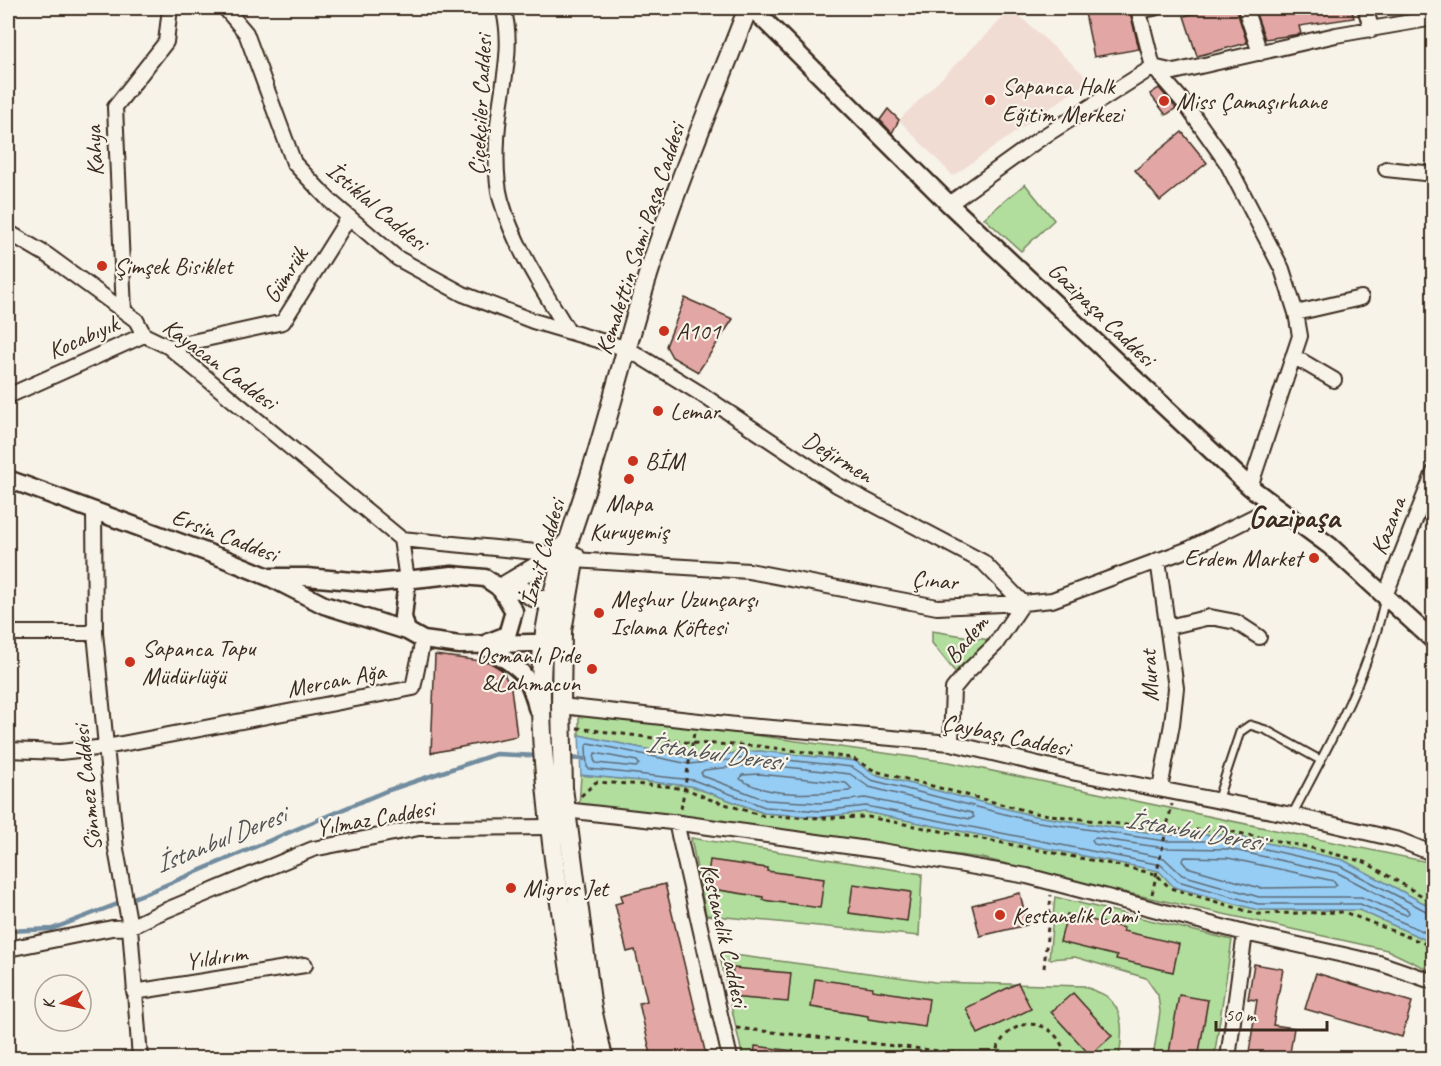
<svg xmlns="http://www.w3.org/2000/svg" width="1441" height="1066" font-family="Caveat,sans-serif">
<style>
.built{fill:#f1dcd4}
.green{fill:#b1de9d;stroke:#76845e;stroke-width:1.5}
.water{fill:#96cdf5;stroke:#728c9f;stroke-width:1.5}
.lines{fill:none;stroke-linecap:round;stroke-linejoin:round}
.shore{stroke:#5f6b74;stroke-width:1.5}
.stream{stroke:#728c9f;stroke-width:4.5}
.building{fill:#e2a7a4;stroke:#3b2a1e;stroke-width:1.5}
.service-casing{stroke:#3b2a1e;stroke-width:11}
.minor-casing{stroke:#3b2a1e;stroke-width:18}
.tertiary-casing{stroke:#3b2a1e;stroke-width:21}
.secondary-casing{stroke:#3b2a1e;stroke-width:22}
.path{stroke:#3b2a1e;stroke-width:3;stroke-dasharray:4.5 4.5;stroke-linecap:butt}
.service{stroke:#f7f3e8;stroke-width:7}
.minor{stroke:#f7f3e8;stroke-width:14}
.tertiary{stroke:#f7f3e8;stroke-width:16}
.secondary{stroke:#f7f3e8;stroke-width:18}
.poi-dot{fill:#c8321e;stroke:#f7f3e8;stroke-width:2}
.labels{text-anchor:middle;stroke-width:4.5;stroke-linejoin:round;paint-order:stroke}
.poi-label{font-size:24px;fill:#3b2a1e;stroke:#f7f3e8;text-anchor:start}
.street-label{font-size:24px;fill:#3b2a1e;stroke:#f7f3e8}
.water-label{font-size:26px;font-style:italic;fill:#525354;stroke:#f7f3e8}
.district-label{font-size:30px;font-weight:bold;fill:#3b2a1e;stroke:#f7f3e8}
</style>
<rect width="100%" height="100%" fill="#f7f3e8"/>
<filter id="ink" filterUnits="userSpaceOnUse"><feTurbulence type="fractalNoise" baseFrequency=".0167" numOctaves="2"/><feDisplacementMap in="SourceGraphic" scale="12" xChannelSelector="R" yChannelSelector="G"/><feConvolveMatrix kernelMatrix="1 2 1 2 8 2 1 2 1" color-interpolation-filters="sRGB"/></filter>
<g filter="url(#ink)">
<!-- built -->
<path class="built" d="M1012,9L1090,80L953,176L899,120Z"/>
<!-- green -->
<path class="green" d="M1025,184L1054,220L1021,251L984,218Z
M932,631L989,640L955,672L932,643Z
M579,711L949,762L1433,863V908L1343,860L1230,835H1166L1034,816L873,774L855,761L759,751L689,758L579,735Z
M581,775L691,786L763,813L822,817L865,812L1160,871L1174,887L1258,910H1359L1433,943V972L1387,950L1096,886L982,858L579,807Z
M691,838L922,874L919,936L706,915Z
M1055,897L1232,940L1214,1058H1153L1160,1012L1158,995L1146,978L1075,957L1049,959Z
M719,953L935,982L1084,986C1091,990 1100,992 1106,996C1126,1011 1122,1037 1119,1058H743Z"/>
<!-- water -->
<path class="water" d="M579,735L689,758L759,751L855,761L873,774L1034,816L1166,835H1230L1343,860L1433,908V943L1359,910H1258L1174,887L1159,871L865,812L822,817L764,813L691,786L581,775Z"/>
<g class="lines">
<!-- shore -->
<path class="shore" d="M595,753L637,761L639,764L636,767L596,763L594,760Z
M759,764L850,774L869,787L972,813L974,817L970,819L865,798L821,803L766,800L703,776L701,773L704,770Z
M759,774L846,783L852,789L849,791C817,794 768,798 740,779L742,775Z
M1095,838L1165,848L1229,849L1338,873L1408,910L1409,913L1406,915L1361,897H1259L1182,875L1164,858L1094,844L1092,840Z
M1185,857L1228,858L1334,881L1337,885L1334,887L1260,888L1187,867L1182,861Z
M1434,913L1428,912L1340,866L1230,841H1165L1032,821L871,780L852,767L759,757L689,764L589,743L586,746L587,767L589,769L693,780L765,807L821,811L866,806L1161,865L1178,881L1258,904H1360L1434,936"/>
<!-- stream -->
<path class="stream" d="M565,758L584,759
M8,931L52,929L154,890L386,791L496,754L539,756"/>
</g>
<!-- building -->
<path class="building" d="M1084,8H1129L1139,49L1094,57Z
M1214,8H1236L1247,43L1197,56L1184,16Z
M1254,8H1351L1354,18L1299,26L1301,34L1265,39Z
M1159,88L1176,108L1166,115L1150,94Z
M888,109L899,120L892,133L880,120Z
M1182,132L1207,163L1160,201L1135,170Z
M685,298L733,319L698,372L672,357L666,346Z
M435,655L489,662L502,670L511,688L517,736L431,753Z
M710,860L767,868V871L824,879L820,908L763,900V897L706,888Z
M665,884L705,1051L707,1059H652L639,1003L647,1001L635,950L627,952L615,904L623,902L621,895Z
M853,884L911,892L907,921L849,913Z
M1020,893L1027,925L980,936L972,905Z
M1067,914L1124,928L1123,931L1179,944L1173,972L1116,959L1117,956L1060,942Z
M1254,964L1283,969L1273,1025L1294,1028L1289,1059H1248L1257,1000L1248,999Z
M733,968L791,973L788,1002L730,997Z
M1316,973L1412,1002L1402,1037L1305,1009Z
M815,979L873,987L872,990L929,999L925,1027L868,1019V1016L811,1007Z
M1018,983L1031,1009L978,1034L966,1008Z
M1073,993L1112,1036L1090,1055L1051,1012Z
M1179,995L1208,1000L1198,1059H1168Z
M755,1046L793,1051V1059H754Z"/>
<g class="lines">
<!-- service casing -->
<g class="service-casing">
<path id="service" d="M1217,801L1240,732L1250,725L1266,730L1320,760
M1292,815C1328,746 1370,674 1385,597"/>
</g>
<!-- minor casing -->
<g class="minor-casing">
<path id="minor" d="M225,8L246,33L294,163L329,200L397,258L463,294L533,321L628,349L701,394L837,485L983,562L1023,603
M503,8C516,50 498,97 497,140C496,159 496,182 501,200C515,248 543,289 568,331
M1138,8L1153,67L1186,105L1227,163L1282,269L1296,313L1300,336L1250,487
M1245,8L1260,53
M1365,8L1372,30
M1139,11L1154,8
M1153,67L1174,72L1336,35L1434,18
M1386,169L1434,174
M949,204L1038,140L1153,67
M8,232L47,255L136,320L144,335L169,347L401,539L407,580
M124,311L115,107L166,42L170,8
M1296,313L1361,298
M169,347L283,322L349,217
M1293,356L1334,380
M8,396L144,335
M94,511L95,633L116,849L130,927L140,1058
M401,539L557,554
M574,560L749,571L937,607L1023,603L1052,600L1189,549L1275,506
M1158,560L1176,688L1172,724L1160,789
M1385,596L1434,472
M1168,627L1210,617L1236,622L1259,637
M8,633H95
M561,706L736,725L951,743L1076,773L1292,815L1399,840L1434,854
M951,743L953,689L967,672L995,645L1023,603
M8,750L60,752L106,747L413,688L423,640
M565,810L680,823L882,851L1027,876L1245,933L1379,963L1434,982
M676,822L730,1058
M8,949L112,928L130,927L157,914L313,849L419,828L551,827
M134,992L305,965
M1228,1058L1245,933"/>
</g>
<!-- tertiary casing -->
<g class="tertiary-casing">
<path id="tertiary" d="M752,8L949,204L1250,487L1330,546L1434,641
M8,479L225,559L271,578L324,605L407,631L423,640L460,645L531,643H544L555,636
M272,577H306L376,583L452,575L485,578L500,588L514,611L507,635L489,642
M407,580L403,617L407,631
M482,645C514,665 529,669 537,708"/>
</g>
<!-- secondary casing -->
<g class="secondary-casing">
<path id="secondary" d="M575,556L562,631L561,706L563,788L592,1009L603,1058
M500,588L554,556L567,542
M500,588L521,589L533,597L561,606
M586,1058C571,987 561,915 552,843C545,777 537,712 543,647C550,584 576,523 594,463C610,410 624,357 639,305C668,204 710,106 748,8"/>
</g>
<!-- path -->
<path class="path" d="M577,728L692,743L758,746L852,758L875,771L1035,813L1157,829L1229,831L1307,847L1365,862L1434,903
M581,796L596,782L665,786L689,790L709,799L763,816L822,818L868,817L1111,864L1156,874L1170,888L1257,914L1344,912L1434,947
M681,809L694,733
M1152,894L1172,804
M1044,968L1051,895
M736,1028L1001,1058
M994,1058C1005,1013 1057,1013 1066,1058"/>
<!-- service -->
<use href="#service" class="service"/>
<!-- minor -->
<use href="#minor" class="minor"/>
<!-- tertiary -->
<use href="#tertiary" class="tertiary"/>
<!-- secondary -->
<use href="#secondary" class="secondary"/>
</g>
</g>
<!-- markers -->
<g class="poi-dot">
<circle cx="990" cy="100" r="6"/>
<circle cx="1164" cy="101" r="6"/>
<circle cx="102" cy="266" r="6"/>
<circle cx="664" cy="331" r="6"/>
<circle cx="658" cy="411" r="6"/>
<circle cx="633" cy="461" r="6"/>
<circle cx="629" cy="479" r="6"/>
<circle cx="1314" cy="558" r="6"/>
<circle cx="599" cy="613" r="6"/>
<circle cx="130" cy="662" r="6"/>
<circle cx="592" cy="669" r="6"/>
<circle cx="511" cy="888" r="6"/>
<circle cx="1000" cy="915" r="6"/>
</g>
<g class="labels">
<!-- poi labels -->
<g class="poi-label">
<text x="1002" y="94">Sapanca Halk<tspan x="1002" dy="28">Eğitim Merkezi</tspan></text>
<text x="1176" y="109">Miss Çamaşırhane</text>
<text x="114" y="274">Şimşek Bisiklet</text>
<text x="676" y="339">A101</text>
<text x="670" y="419">Lemar</text>
<text x="645" y="469">BİM</text>
<text x="629" y="511" text-anchor="middle">Mapa<tspan x="629" dy="28">Kuruyemiş</tspan></text>
<text x="1302" y="566" text-anchor="end">Erdem Market</text>
<text x="611" y="607">Meşhur Uzunçarşı<tspan x="611" dy="28">Islama Köftesi</tspan></text>
<text x="142" y="656">Sapanca Tapu<tspan x="142" dy="28">Müdürlüğü</tspan></text>
<text x="580" y="663" text-anchor="end">Osmanlı Pide<tspan x="580" dy="28">&amp;Lahmacun</tspan></text>
<text x="523" y="896">Migros Jet</text>
<text x="1012" y="923">Kestanelik Cami</text>
</g>
<!-- street labels -->
<g class="street-label">
<text transform="translate(480 105) rotate(-87)" y="8">Çiçekçiler Caddesi</text>
<text transform="translate(94 151) rotate(-93)" y="8">Kahya</text>
<text transform="translate(377 206) rotate(40)" y="8">İstiklal Caddesi</text>
<text transform="translate(640 239) rotate(-72)" y="8">Kemalettin Sami Paşa Caddesi</text>
<text transform="translate(285 275) rotate(-57)" y="8">Gümrük</text>
<text transform="translate(1102 314) rotate(44)" y="8">Gazipaşa Caddesi</text>
<text transform="translate(83 337) rotate(-24)" y="8">Kocabıyık</text>
<text transform="translate(220 364) rotate(37)" y="8">Kayacan Caddesi</text>
<text transform="translate(838 457) rotate(31)" y="8">Değirmen</text>
<text transform="translate(1388 526) rotate(-69)" y="8">Kazana</text>
<text transform="translate(225 535) rotate(21)" y="8">Ersin Caddesi</text>
<text transform="translate(542 553) rotate(-74)" y="8">İzmit Caddesi</text>
<text transform="translate(935 580) rotate(5)" y="8">Çınar</text>
<text transform="translate(966 639) rotate(-50)" y="8">Badem</text>
<text transform="translate(1149 676) rotate(-93)" y="8">Murat</text>
<text transform="translate(336 680) rotate(-11)" y="8">Mercan Ağa</text>
<text transform="translate(1006 735) rotate(12)" y="8">Çaybaşı Caddesi</text>
<text transform="translate(87 788) rotate(-96)" y="8">Sönmez Caddesi</text>
<text transform="translate(375 818) rotate(-10)" y="8">Yılmaz Caddesi</text>
<text transform="translate(725 935) rotate(77)" y="8">Kestanelik Caddesi</text>
<text transform="translate(216 957) rotate(-9)" y="8">Yıldırım</text>
</g>
<!-- water labels -->
<g class="water-label">
<text transform="translate(714 752) rotate(8)" y="9">İstanbul Deresi</text>
<text transform="translate(1194 830) rotate(10)" y="9">İstanbul Deresi</text>
<text transform="translate(220 839) rotate(-22)" y="9">İstanbul Deresi</text>
</g>
<!-- district labels -->
<g class="district-label">
<text x="1294" y="527">Gazipaşa</text>
</g>
</g>
<!-- margin -->
<rect width="1441" height="1066" fill="none" stroke="#f7f3e8" stroke-width="30"/>
<rect x="15" y="15" width="1411" height="1036" fill="none" stroke="#3b2a1e" stroke-width="2" filter="url(#ink)"/>
<!-- north arrow -->
<g transform="translate(63 1003) rotate(262)"><circle r="28" fill="#f7f3e8" stroke="#aca397" stroke-width="1.5"/>
<path d="M0-4.5L10 22L0 15L-10 22Z" fill="#c8321e"/>
<text y="-9" font-size="16" font-weight="bold" text-anchor="middle" fill="#3b2a1e">K</text>
</g>
<!-- scale -->
<path d="M1216 1021v9h111v-9" fill="none" stroke="#3b2a1e" stroke-width="3"/>
<text x="1225" y="1021" font-size="18" fill="#3b2a1e" stroke="#f7f3e8" stroke-width="4.5" paint-order="stroke">50 m</text>
</svg>
